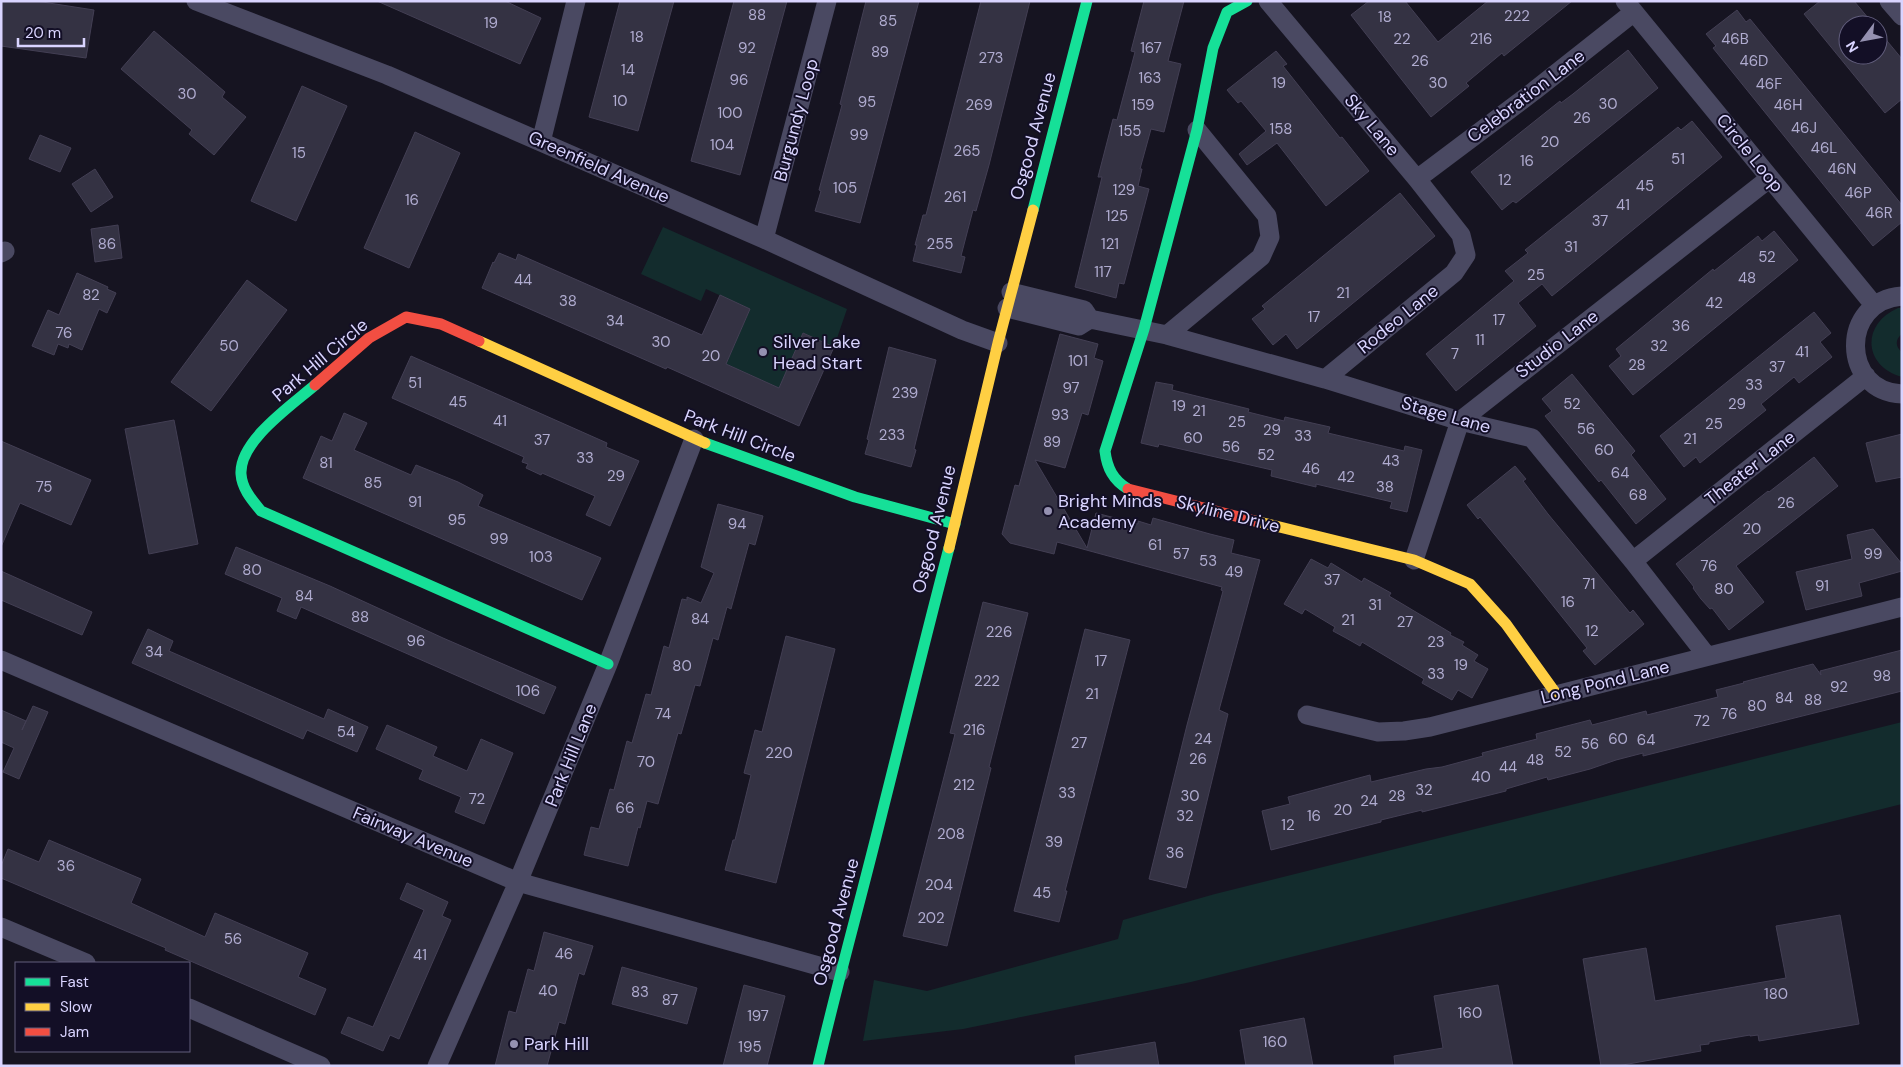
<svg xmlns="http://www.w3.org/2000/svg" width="1903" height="1067" font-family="'DM Sans',sans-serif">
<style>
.green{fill:#132c2d}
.building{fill:#343243;stroke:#433f54}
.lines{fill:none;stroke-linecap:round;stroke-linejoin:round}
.street{stroke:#4a4962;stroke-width:19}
.fast{stroke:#16e098;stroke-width:11}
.slow{stroke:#ffcf43;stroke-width:11}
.jam{stroke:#f24e42;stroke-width:11}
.poi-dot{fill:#9591b1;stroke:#130f26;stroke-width:2}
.labels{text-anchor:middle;stroke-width:4;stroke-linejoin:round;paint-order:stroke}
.number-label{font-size:15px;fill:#b0acd0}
.street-label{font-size:18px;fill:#d9d4ff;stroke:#130f26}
.poi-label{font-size:18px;fill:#d9d4ff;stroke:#130f26;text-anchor:start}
</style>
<rect width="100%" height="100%" fill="#161421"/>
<!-- green -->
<path class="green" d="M663,227L847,309L834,347L803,333L779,388L726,364L750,309L706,289L701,301L641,274Z
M1898,308H1902V334C1895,339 1895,347 1902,352V377C1863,366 1861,324 1898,308Z
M1902,722V804L1191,982L963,1029L863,1041L874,980L927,991L1118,939L1123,920L1215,894Z"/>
<!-- building -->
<path class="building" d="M1,1H36L94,10L86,58L1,46Z
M377,1H505L541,18L520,64Z
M620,1H674L638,131L589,117Z
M734,1H787L740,175L691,161Z
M866,1H919L860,223L815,211L821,191L819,190L842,105L840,104Z
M981,1H1030L989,165L976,211L973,210L961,256L965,257L961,273L913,261L917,245H915L923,215H926Z
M1144,1H1184L1168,61L1181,64L1164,132L1151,129L1140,169H1142L1138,186L1149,189L1124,284L1119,283L1116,298L1075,287L1102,177H1098L1113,119L1117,120L1135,52L1131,51Z
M1369,1H1405L1438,42L1488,1H1572L1504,56L1502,53L1466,83L1469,86L1431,117L1351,15Z
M1820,1H1854L1874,25H1848V55H1878V30L1902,59V99L1885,113L1804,14Z
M1737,10L1746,22L1750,19L1902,205V222L1873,246L1713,48L1716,46L1706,34Z
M154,31L225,92L222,97L246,117L214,155L189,134L192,130L121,69Z
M1628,50L1658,88L1516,203L1513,201L1502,210L1471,172L1560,101L1561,103L1573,94Z
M1276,51L1287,64L1283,66L1340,138L1342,137L1369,171L1326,206L1277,143L1247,165L1239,154L1266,131L1241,101L1238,103L1227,90Z
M302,86L347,106L296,221L251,201Z
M1692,121L1722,157L1552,296L1542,284L1518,303L1536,326L1456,391L1426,354L1514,281L1505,271L1528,253L1525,250L1678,127L1681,130Z
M415,132L460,153L409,268L364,248Z
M40,135L71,148L60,172L29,159Z
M95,169L113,197L91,212L72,184Z
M1400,193L1435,236L1297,349L1286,334L1273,345L1252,319L1265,309L1262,306Z
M118,225L122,258L95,262L91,229Z
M1774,231L1798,260L1633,395L1609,366L1621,356L1616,349L1713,269L1714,271L1758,236L1762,241Z
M499,253L516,260L518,254L702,335L720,295L750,309L726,364L779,388L803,333L834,347L799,426L667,367L666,369L482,288L493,262L494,263Z
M77,273L108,287L107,289L116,293L107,313L99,309L82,350L69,344L68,348L58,344L54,355L32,346L48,310L59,315Z
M247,280L287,310L211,411L171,382Z
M1814,312L1831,333L1820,342L1832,357L1799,383L1794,377L1761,404L1766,410L1700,463L1696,457L1684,467L1660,436Z
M1060,334L1098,344L1094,358L1103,361L1088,415L1082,413L1065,468L1035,460L1087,548L1096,513L1138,524V521L1151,525L1153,518L1210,534L1234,540L1231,553L1260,560L1219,710L1228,714L1186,888L1149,879L1187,725L1223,591L1221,590L1222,587L1057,542L1054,554L1010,543L1002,534L1015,485L1019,486Z
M889,347L936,360L914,449L916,450L911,467L865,454L869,440L867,439Z
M411,356L607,443L606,447L639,461L610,526L586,515L595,496L542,473L541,475L526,468L528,464L522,462L524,457L392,398Z
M1572,374L1635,451L1631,455L1666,499L1636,524L1601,480L1599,482L1545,416L1552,411L1542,399Z
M1156,382L1173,385L1172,390L1249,409L1248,412L1284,421L1285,417L1330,427L1328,433L1404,451L1405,446L1422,450L1407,512L1390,508L1392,502L1316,484V487L1271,476L1272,470L1159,444L1158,447L1141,443Z
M344,413L367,423L354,450L411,475L416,465L458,482L483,495L478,506L601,558L582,600L303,478L321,436L332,441Z
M174,420L198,544L149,554L125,429Z
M1902,434V477L1876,482L1866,443Z
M1,441L91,480L71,525L20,503L1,547Z
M1814,457L1838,486L1736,566L1764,602L1729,630L1712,608L1710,609L1701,599L1693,588L1694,587L1676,564L1768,491L1769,492Z
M1515,466L1526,479L1523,481L1548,514L1630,613L1633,610L1644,624L1595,665L1583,651L1587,648L1530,577L1480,517L1478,519L1467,505Z
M718,504L763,516L755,545L749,543L731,609L727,607L718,640L713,638L700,686L695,685L681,734L678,733L658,804L647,801L640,828L638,827L628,866L584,855L591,827L599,829L610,789L614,790L627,741L632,743L646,694L651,695L664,646L669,648L682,599L687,600V597L701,603L714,573L701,567Z
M1873,529L1902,564V571L1859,583L1862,596L1806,610L1796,572L1852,559L1847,535Z
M236,547L330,586L443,638L556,687L544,714L301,607L296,619L277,611L282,598L225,574Z
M1311,559L1328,568L1331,563L1362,582L1364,578L1391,593L1389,596L1451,633L1450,635L1464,642L1462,645L1478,655L1474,661L1488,669L1472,698L1458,690L1452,700L1422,683L1424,679L1362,642L1360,646L1346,638L1333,631L1335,627L1305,609L1302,614L1284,604Z
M1,571L92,612L82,635L1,600Z
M983,602L1028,613L989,767L991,768L947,946L903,936L955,734L950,733Z
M148,629L173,641L169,651L324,719L328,709L368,727L357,752L307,730L303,739L132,663Z
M1085,629L1130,640L1065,891H1067L1059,922L1014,911Z
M786,636L835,649L776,883L725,870L733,840H735L751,775L744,773L755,730L762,732Z
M1902,650V691L1643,756V753L1616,760L1590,769L1548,780L1547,777L1506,789V791L1422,812V810L1381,820V822L1271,850L1262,811L1290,804L1288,797L1370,775L1371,782L1426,769L1442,767L1483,756L1482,753L1537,739L1536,734L1590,720L1592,725L1646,711L1647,715L1718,697L1716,690L1744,683L1743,682L1813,664L1821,675L1820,671Z
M33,706L48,712L19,779L3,772L14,748L1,742V710L26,721L22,730Z
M387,725L437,747L433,756L467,771L481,739L513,753L484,824L455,812L461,797L419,779L423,770L376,749Z
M49,840L141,879L131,903L205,937L215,913L308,953L298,977L326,989L315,1015L165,950L166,948L1,878V866L8,849L39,862Z
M407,883L448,902L442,916L451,920L399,1039L390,1035L383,1051L341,1033L348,1017L373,1027L424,910L400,899Z
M1840,915L1859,1024L1759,1041L1758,1035L1750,1036V1035L1709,1042V1044L1700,1045L1701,1051L1617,1066H1601L1583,959L1646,948L1655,1001L1786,978L1776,926Z
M544,932L593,946L584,975L579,973L565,1024L559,1022L547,1066H495L509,1011L516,1013L528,969L534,971Z
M622,967L697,988L687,1024L612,1004Z
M744,985L785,996L767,1066H723Z
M1498,985L1513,1066H1395L1394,1056L1443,1048L1434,996Z
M1304,1018L1313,1066H1246L1240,1030Z
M1155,1042L1159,1066H1076L1075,1056Z"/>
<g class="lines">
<!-- street -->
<path class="street" d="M196,1L387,75L764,239L962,330L998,343
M1268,1L1417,179L1461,235L1466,255L1454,273L1325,379
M1625,1L1874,305
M1889,1L1902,16
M541,142L576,1
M1417,179L1534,91L1634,12
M764,239L827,1
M1,253L5,251
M1011,292L1084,310L1090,319L1167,335L1325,379L1460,421L1532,438L1633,561L1707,656
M1902,296C1839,301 1841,392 1902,394
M1007,308L1079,326L1090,319
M1167,335L1261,257L1270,237L1267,216L1197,130
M1414,560L1460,421L1770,178
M1633,561L1866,376
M1,660L518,882L840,972
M1307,715L1378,732L1404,731L1430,727L1902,607
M1,927L86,963
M189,1008L321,1066
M437,1066L518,882L608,664L694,439"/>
<!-- fast -->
<path class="fast" d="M1033,210L1087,1
M315,385C292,405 239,441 241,474C242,489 252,500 261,511L608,664
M705,443L855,497L955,524
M1128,489C1113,480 1107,468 1105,451L1144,329L1197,130L1213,48L1227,12L1247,1
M818,1066C838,980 862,895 883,809C905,722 926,635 949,548"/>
<!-- slow -->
<path class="slow" d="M479,341L705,443
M1255,521L1414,560L1470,584L1506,624L1557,695
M949,548L998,343L1033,210"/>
<!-- jam -->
<path class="jam" d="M315,385L369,338L406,317L441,324L479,341
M1128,489L1255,521"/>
</g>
<!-- markers -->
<g class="poi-dot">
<circle cx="763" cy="352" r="5"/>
<circle cx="1048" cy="511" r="5"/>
<circle cx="514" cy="1044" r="5"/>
</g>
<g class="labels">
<!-- number labels -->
<g class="number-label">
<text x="757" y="20">88</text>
<text x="1517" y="21">222</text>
<text x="1385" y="22">18</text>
<text x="888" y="26">85</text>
<text x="491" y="28">19</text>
<text x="637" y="42">18</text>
<text x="1402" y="44">22</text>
<text x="1481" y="44">216</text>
<text x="1735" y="44">46B</text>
<text x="747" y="53">92</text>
<text x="1151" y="53">167</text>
<text x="880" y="57">89</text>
<text x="991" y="63">273</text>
<text x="1420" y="66">26</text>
<text x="1754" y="66">46D</text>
<text x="628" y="75">14</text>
<text x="1150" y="83">163</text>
<text x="739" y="85">96</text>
<text x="1279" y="88">19</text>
<text x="1438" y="88">30</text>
<text x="1769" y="89">46F</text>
<text x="187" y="99">30</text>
<text x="620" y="106">10</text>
<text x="867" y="107">95</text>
<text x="1608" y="109">30</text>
<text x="979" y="110">269</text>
<text x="1143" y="110">159</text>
<text x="1788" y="110">46H</text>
<text x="730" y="118">100</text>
<text x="1582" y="123">26</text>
<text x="1804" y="133">46J</text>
<text x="1281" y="134">158</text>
<text x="1130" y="136">155</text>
<text x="859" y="140">99</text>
<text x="1550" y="147">20</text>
<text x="722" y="150">104</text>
<text x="1824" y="153">46L</text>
<text x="967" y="156">265</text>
<text x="299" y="158">15</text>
<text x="1678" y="164">51</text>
<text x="1527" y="166">16</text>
<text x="1842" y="174">46N</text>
<text x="1505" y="185">12</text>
<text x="1645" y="191">45</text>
<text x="845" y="193">105</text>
<text x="1124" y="195">129</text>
<text x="1858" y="198">46P</text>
<text x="955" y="202">261</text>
<text x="412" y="205">16</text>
<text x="1623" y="210">41</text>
<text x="1879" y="218">46R</text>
<text x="1117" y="221">125</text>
<text x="1600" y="226">37</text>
<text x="107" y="249">86</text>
<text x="940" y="249">255</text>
<text x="1110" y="249">121</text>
<text x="1571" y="252">31</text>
<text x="1767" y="262">52</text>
<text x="1103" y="277">117</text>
<text x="1536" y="280">25</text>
<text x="1747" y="283">48</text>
<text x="523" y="285">44</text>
<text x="1343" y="298">21</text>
<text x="91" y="300">82</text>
<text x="568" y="306">38</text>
<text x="1714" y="308">42</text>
<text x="1314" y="322">17</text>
<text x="1499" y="325">17</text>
<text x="615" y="326">34</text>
<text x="1681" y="331">36</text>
<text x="64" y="338">76</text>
<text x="1480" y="345">11</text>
<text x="661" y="347">30</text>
<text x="229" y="351">50</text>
<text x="1659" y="351">32</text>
<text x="1802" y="357">41</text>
<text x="1455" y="359">7</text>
<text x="711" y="361">20</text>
<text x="1078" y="366">101</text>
<text x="1637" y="370">28</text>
<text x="1777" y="372">37</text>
<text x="415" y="388">51</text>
<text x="1754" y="390">33</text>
<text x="1071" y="393">97</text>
<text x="905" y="398">239</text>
<text x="458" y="407">45</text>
<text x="1572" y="409">52</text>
<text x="1737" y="409">29</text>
<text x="1179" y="411">19</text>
<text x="1199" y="416">21</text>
<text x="1060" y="420">93</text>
<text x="500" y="426">41</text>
<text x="1237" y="427">25</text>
<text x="1714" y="429">25</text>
<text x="1586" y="434">56</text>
<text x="1272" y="435">29</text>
<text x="892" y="440">233</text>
<text x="1303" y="441">33</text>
<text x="1193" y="443">60</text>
<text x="1690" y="444">21</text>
<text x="542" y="445">37</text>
<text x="1052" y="447">89</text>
<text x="1231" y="452">56</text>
<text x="1604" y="455">60</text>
<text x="1266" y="460">52</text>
<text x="585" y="463">33</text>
<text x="1391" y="466">43</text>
<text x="326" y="468">81</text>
<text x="1311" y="474">46</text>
<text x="1620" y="478">64</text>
<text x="616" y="481">29</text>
<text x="1346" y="482">42</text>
<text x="373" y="488">85</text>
<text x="44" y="492">75</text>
<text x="1385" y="492">38</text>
<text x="1638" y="500">68</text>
<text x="415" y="507">91</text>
<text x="1786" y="508">26</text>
<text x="457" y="525">95</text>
<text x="737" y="529">94</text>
<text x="1752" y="534">20</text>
<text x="499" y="544">99</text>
<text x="1155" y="550">61</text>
<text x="1181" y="559">57</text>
<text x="1873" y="559">99</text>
<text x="541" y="562">103</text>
<text x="1208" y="566">53</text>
<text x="1709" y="571">76</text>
<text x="252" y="575">80</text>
<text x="1234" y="577">49</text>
<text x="1332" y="585">37</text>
<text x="1589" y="589">71</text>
<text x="1822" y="591">91</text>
<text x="1724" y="594">80</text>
<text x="304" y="601">84</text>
<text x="1568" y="607">16</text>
<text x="1375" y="610">31</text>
<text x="360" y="622">88</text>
<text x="700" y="624">84</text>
<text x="1348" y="625">21</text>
<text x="1405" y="627">27</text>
<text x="1592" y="636">12</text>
<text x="999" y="637">226</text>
<text x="416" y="646">96</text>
<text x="1436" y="647">23</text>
<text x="154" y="657">34</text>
<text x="1101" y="666">17</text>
<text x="1461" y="670">19</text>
<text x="682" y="671">80</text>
<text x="1436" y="679">33</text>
<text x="1882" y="681">98</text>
<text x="987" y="686">222</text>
<text x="1839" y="692">92</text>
<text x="528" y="696">106</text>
<text x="1092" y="699">21</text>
<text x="1784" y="703">84</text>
<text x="1813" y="705">88</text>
<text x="1757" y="711">80</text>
<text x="663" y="719">74</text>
<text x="1729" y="719">76</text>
<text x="1702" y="726">72</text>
<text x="974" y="735">216</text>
<text x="346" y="737">54</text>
<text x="1203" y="744">24</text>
<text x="1618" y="744">60</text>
<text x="1646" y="745">64</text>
<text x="1079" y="748">27</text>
<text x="1590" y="749">56</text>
<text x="1563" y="757">52</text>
<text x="779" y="758">220</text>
<text x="1198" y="764">26</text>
<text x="1535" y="765">48</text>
<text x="646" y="767">70</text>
<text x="1508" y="772">44</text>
<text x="1481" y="782">40</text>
<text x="964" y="790">212</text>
<text x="1424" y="795">32</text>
<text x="1067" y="798">33</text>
<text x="1190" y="801">30</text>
<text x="1397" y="801">28</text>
<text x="477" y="804">72</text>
<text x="1369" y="806">24</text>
<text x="625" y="813">66</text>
<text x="1343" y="815">20</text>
<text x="1185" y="821">32</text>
<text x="1314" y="821">16</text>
<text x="1288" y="830">12</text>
<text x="951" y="839">208</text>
<text x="1054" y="847">39</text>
<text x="1175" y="858">36</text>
<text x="66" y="871">36</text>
<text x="939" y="890">204</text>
<text x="1042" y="898">45</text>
<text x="931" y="923">202</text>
<text x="233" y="944">56</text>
<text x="564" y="959">46</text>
<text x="420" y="960">41</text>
<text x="548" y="996">40</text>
<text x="640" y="997">83</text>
<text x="1776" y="999">180</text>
<text x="670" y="1005">87</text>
<text x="1470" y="1018">160</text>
<text x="758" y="1021">197</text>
<text x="1275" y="1047">160</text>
<text x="750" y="1052">195</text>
</g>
<!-- street labels -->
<g class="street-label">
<text transform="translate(1526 96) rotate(-37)" y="6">Celebration Lane</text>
<text transform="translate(796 120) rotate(-75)" y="6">Burgundy Loop</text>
<text transform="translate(1372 125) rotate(50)" y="6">Sky Lane</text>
<text transform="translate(1033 136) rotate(-75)" y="6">Osgood Avenue</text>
<text transform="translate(1750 153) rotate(51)" y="6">Circle Loop</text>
<text transform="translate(599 167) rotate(24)" y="6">Greenfield Avenue</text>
<text transform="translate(1398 319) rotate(-39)" y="6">Rodeo Lane</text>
<text transform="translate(1557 344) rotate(-38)" y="6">Studio Lane</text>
<text transform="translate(320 360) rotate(-40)" y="6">Park Hill Circle</text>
<text transform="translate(1446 415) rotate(16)" y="6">Stage Lane</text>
<text transform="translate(740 436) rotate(21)" y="6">Park Hill Circle</text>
<text transform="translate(1750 468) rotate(-38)" y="6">Theater Lane</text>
<text transform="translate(1228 514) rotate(14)" y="6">Skyline Drive</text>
<text transform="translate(934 529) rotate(-76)" y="6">Osgood Avenue</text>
<text transform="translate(1605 682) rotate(-14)" y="6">Long Pond Lane</text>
<text transform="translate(571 755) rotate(-68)" y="6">Park Hill Lane</text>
<text transform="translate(413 837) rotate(23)" y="6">Fairway Avenue</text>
<text transform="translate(836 922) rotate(-75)" y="6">Osgood Avenue</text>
</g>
<!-- poi labels -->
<g class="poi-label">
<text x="773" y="348">Silver Lake<tspan x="773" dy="21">Head Start</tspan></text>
<text x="1058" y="507">Bright Minds<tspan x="1058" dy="21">Academy</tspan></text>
<text x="524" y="1050">Park Hill</text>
</g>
</g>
<!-- border -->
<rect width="1903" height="1067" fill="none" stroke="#d9d4ff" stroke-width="5"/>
<!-- legend -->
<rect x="15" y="962" width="175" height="90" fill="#130f26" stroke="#625e7d"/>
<rect x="25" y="978" width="25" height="8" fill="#16e098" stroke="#625e7d"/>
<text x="60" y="987" font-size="15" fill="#d9d4ff">Fast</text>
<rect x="25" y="1003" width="25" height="8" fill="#ffcf43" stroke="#625e7d"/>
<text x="60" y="1012" font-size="15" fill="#d9d4ff">Slow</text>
<rect x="25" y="1028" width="25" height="8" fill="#f24e42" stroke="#625e7d"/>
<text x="60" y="1037" font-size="15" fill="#d9d4ff">Jam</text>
<!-- north arrow -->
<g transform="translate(1863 40) rotate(238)"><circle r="24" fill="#130f26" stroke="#625e7d"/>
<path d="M0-4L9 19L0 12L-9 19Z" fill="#9591b1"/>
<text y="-8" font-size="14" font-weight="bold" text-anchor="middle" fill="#d9d4ff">N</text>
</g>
<!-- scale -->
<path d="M18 38v8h66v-8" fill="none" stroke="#d9d4ff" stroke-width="2.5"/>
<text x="25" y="38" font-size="15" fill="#d9d4ff" stroke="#130f26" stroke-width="4" paint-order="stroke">20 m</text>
</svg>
